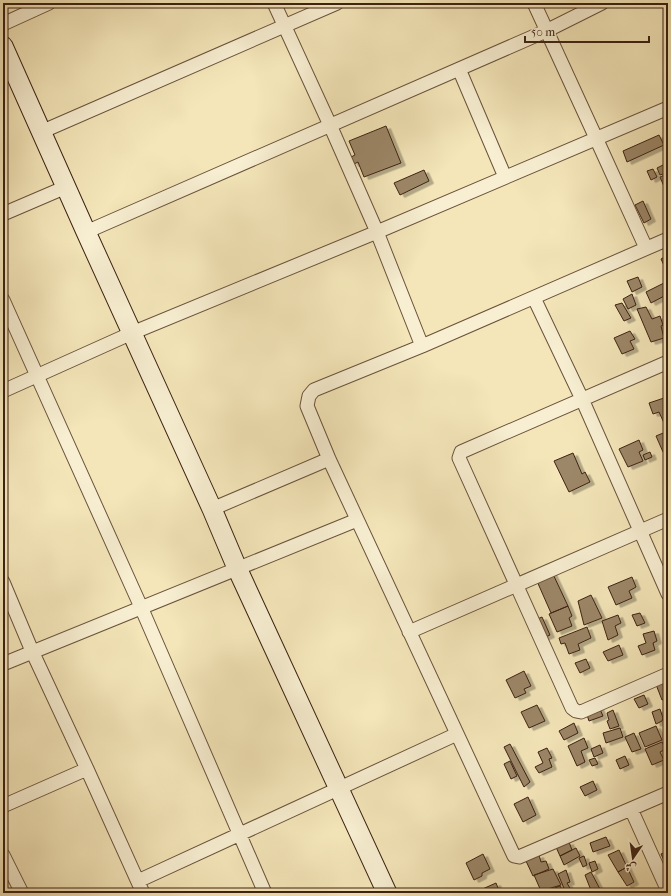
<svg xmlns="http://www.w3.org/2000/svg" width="671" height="896" font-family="'IM FELL French Canon',Amiri,serif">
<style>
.building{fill:#9c8768;stroke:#3c2111;filter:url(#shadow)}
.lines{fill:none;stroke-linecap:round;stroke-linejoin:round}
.street-casing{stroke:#6a523b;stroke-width:15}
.secondary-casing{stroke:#3c2111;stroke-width:21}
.street{stroke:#f8efd2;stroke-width:13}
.secondary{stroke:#f8efd2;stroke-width:19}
</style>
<defs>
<filter id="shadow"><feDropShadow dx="4.5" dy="2.5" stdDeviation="0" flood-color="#0004"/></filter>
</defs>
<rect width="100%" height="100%" fill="#f4e6b9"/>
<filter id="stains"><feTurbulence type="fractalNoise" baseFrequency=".005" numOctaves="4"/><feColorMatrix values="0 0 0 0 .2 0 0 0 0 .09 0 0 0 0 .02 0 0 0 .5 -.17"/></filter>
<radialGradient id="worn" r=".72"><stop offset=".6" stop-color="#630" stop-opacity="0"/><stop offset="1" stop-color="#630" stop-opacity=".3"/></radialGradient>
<!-- building -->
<path class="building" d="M386,126L401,163L364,177L358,162L354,164L351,157L355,155L349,141Z
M659,135L664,145L627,162L623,151Z
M663,165L666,173L660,175L657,168Z
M653,169L657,177L651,180L647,171Z
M424,170L429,181L400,195L394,183Z
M667,174L668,176V196L660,177Z
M643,201L651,219L644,223L635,205Z
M668,255V274L661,259Z
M638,277L642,287L632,292L627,281Z
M668,281V294L651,303L646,292Z
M632,294L636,305L628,309L623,299Z
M622,303L631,318L624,321L615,305Z
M646,307L652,319L660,316L663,325L661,326L664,338L651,342L637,309Z
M630,331L635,339L630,341L634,349L622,354L614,338Z
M667,397L668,422L664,423L659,412L653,414L649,403Z
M668,431V450L663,452L656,436Z
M639,440L643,450L639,452L643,461L628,467L619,449Z
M650,452L652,457L645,460L643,455Z
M573,453L582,474L585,472L590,482L569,492L554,461Z
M552,572L568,606L551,613L536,579Z
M632,577L636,587L629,591L632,598L616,605L608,587Z
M591,595L602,618L584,625L578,601Z
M568,606L572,616L569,618L572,626L557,632L549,614Z
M640,613L645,623L637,626L632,615Z
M618,615L621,623L615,626L618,635L608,640L602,621Z
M542,617L550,635L543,638L535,620Z
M587,627L591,638L578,644L580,650L569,654L565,643L561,644L559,638Z
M654,631L657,641L653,643L655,650L642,655L638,646L646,643L643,634Z
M619,645L623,655L608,661L603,652Z
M586,659L590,668L580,673L575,663Z
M524,671L531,686L524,689L526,693L515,698L506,680Z
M668,677V698L662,700L655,682Z
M644,695L648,704L639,708L634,699Z
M537,705L545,721L529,728L521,712Z
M599,707L603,716L589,721L586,712Z
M660,709L663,718L662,721L656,724L652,712Z
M613,710L619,726L610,729L607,721L609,720L607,713Z
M574,723L578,733L564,740L559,731Z
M656,726L662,740L645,747L639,733Z
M620,728L623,737L606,743L603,733Z
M634,733L641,749L632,752L625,737Z
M584,738L588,748L581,751L585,762L577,766L568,746Z
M662,742L666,749L660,752L664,760L652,765L645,749Z
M510,744L530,782L524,787L504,747Z
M600,745L603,753L594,757L591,749Z
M547,748L552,758L549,759L552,767L539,773L535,767L543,763L538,752Z
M625,756L629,765L620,769L616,760Z
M595,758L598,764L592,766L589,760Z
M510,761L517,776L511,779L504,764Z
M593,781L597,790L585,796L580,787Z
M528,797L536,815L523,822L514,804Z
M606,837L610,846L593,852L590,843Z
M569,842L572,850L560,856L556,847Z
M576,848L580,856L564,865L560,856Z
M619,850L627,867L618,872L608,855Z
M668,851V866L667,867L661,854Z
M483,854L490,869L482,873V876L474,880L466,863Z
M539,855L541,862L546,861L549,869L533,876L526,861Z
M584,856L587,865L583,867L579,858Z
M595,861L598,869L592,872L589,863Z
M627,867L634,882L627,886L618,872Z
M553,869L561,885L541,891L534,875Z
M566,870L570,882L567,883L571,890L566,893L558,874Z
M591,872L601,891L596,893H592L585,875Z
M496,883L500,893H479L478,891Z
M560,886L564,893H548L547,891Z"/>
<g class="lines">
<!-- street casing -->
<g class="street-casing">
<path id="street" d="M274,3L330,125L377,232L422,346
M534,3L596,138L646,248
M3,24L49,3
M459,69L505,177
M41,132L337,3
M3,214L66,187
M86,232L546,31L602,3
M668,239L422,346L314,390L309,396L307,406L329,459L514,856L519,857L668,793
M534,298L582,399L668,594
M3,300L141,607L265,893
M668,362L461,452L459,458L572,708L576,711L581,712L668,674
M3,391L132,333L377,232L668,108
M212,509L329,459
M3,582L32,651L87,769L143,893
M409,632L668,519
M3,664L357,520
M3,806L87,769
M631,809L668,891
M3,855L22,893
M138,881L457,734"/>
</g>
<!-- secondary casing -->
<g class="secondary-casing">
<path id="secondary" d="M3,46L86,232L212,509L237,568L387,893"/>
</g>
<!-- street -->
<use href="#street" class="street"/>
<!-- secondary -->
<use href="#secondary" class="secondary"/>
</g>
<!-- margin -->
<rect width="671" height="896" fill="none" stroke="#f4e6b9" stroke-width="16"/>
<rect x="4" y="4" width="663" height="888" fill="none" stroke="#3c2111" stroke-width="2"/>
<rect x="8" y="8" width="655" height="880" fill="none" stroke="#3c2111"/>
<!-- north arrow -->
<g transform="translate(633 858) rotate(193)" stroke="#f8efd2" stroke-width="3" paint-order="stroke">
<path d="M0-3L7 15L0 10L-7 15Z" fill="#3c2111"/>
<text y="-6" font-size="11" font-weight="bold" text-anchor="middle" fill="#3c2111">ش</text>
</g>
<!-- scale -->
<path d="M525 36v6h124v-6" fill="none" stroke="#3c2111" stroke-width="2"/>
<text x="531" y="36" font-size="12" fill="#3c2111" stroke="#f8efd2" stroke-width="3" paint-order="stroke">50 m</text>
<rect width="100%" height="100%" filter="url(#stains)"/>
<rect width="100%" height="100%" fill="url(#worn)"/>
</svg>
